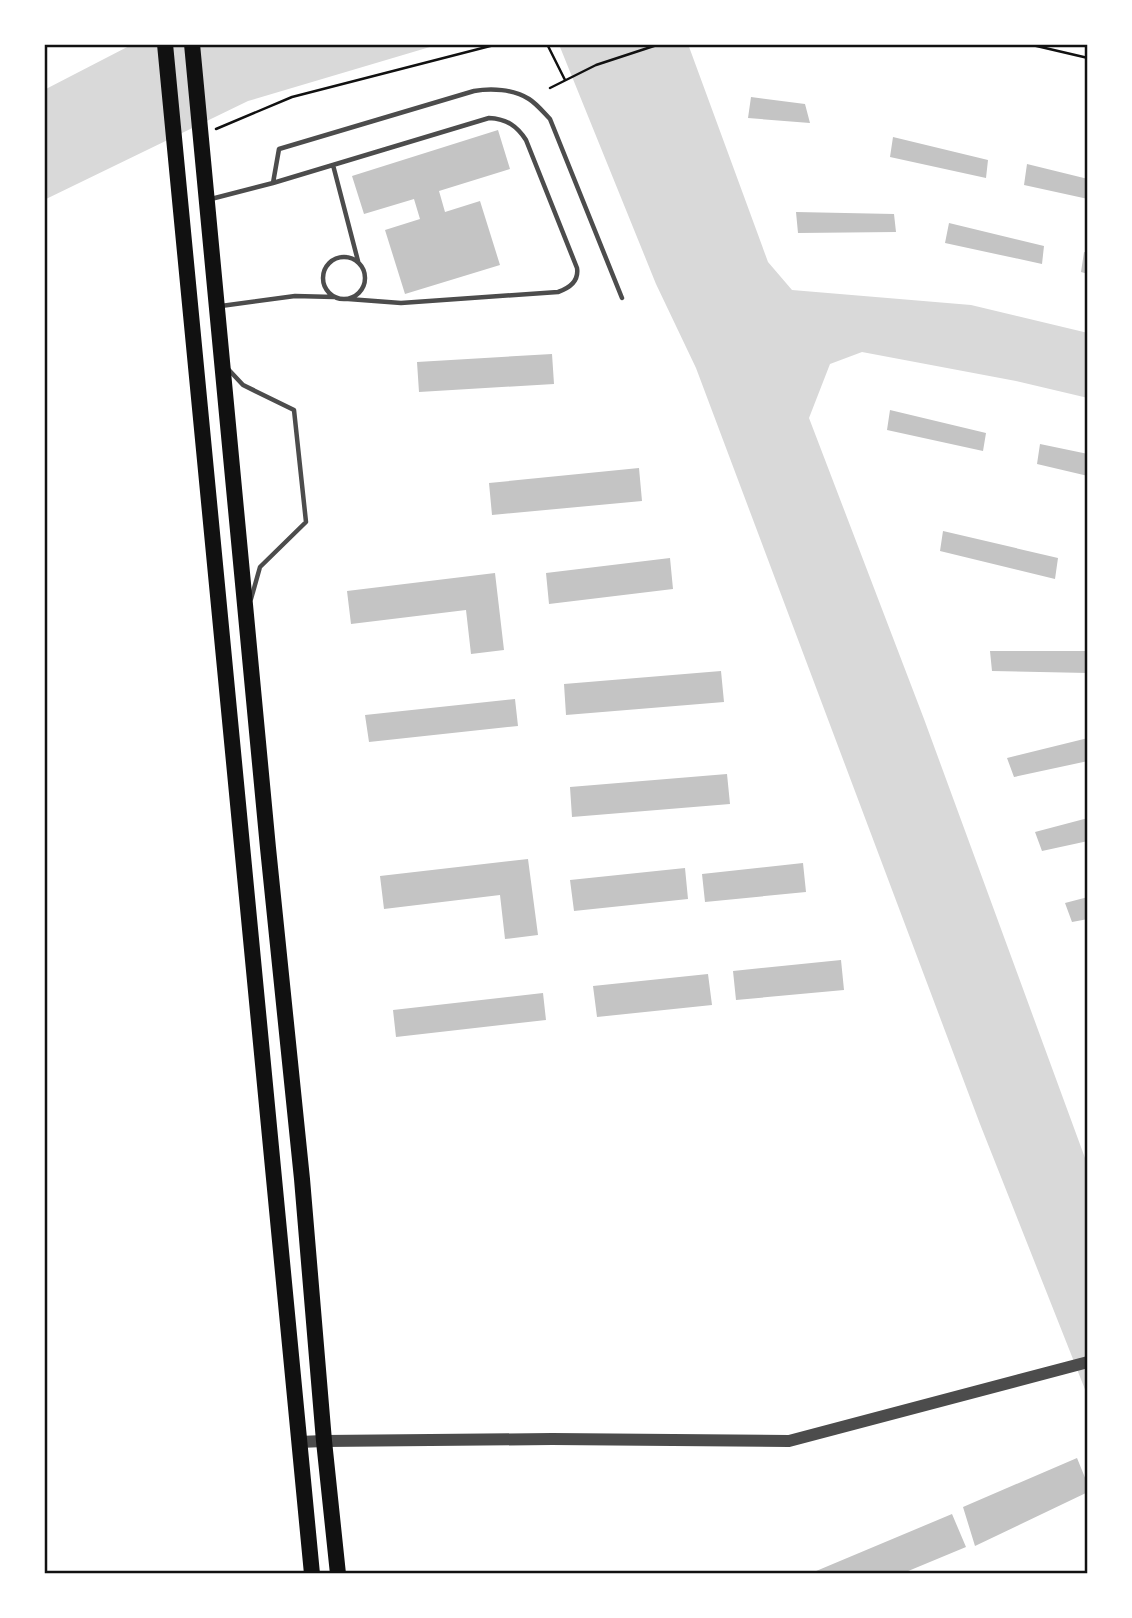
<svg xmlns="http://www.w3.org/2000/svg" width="1132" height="1618" font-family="'DM Sans',sans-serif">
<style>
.water{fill:#d9d9d9}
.building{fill:#c4c4c4}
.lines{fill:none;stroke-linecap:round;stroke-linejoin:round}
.path{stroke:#111;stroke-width:2.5}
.service{stroke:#4c4c4c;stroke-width:4.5}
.tertiary{stroke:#4c4c4c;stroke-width:12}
.primary{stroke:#111;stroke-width:16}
.neatline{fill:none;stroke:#111;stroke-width:2.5}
</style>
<rect width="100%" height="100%" fill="#fff"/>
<!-- water -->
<path class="water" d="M133,44H440L248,101L44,200V90Z
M557,44H688L768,262L792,290L971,305L1088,333V398L1016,381L862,352L830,364L809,418L924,719L1085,1158L1088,1162V1397L980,1124L696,368L656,284L560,47Z"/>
<!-- building -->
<path class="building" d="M751,97L805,104L810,123L748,118Z
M498,130L510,169L439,191L445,212L480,201L500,265L405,294L385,230L420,219L414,199L364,214L352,176Z
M893,137L988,160L986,178L890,157Z
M1027,164L1088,179V199L1024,185Z
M796,212L894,214L896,232L798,233Z
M949,223L1044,246L1042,264L945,243Z
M1084,252L1088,253V274L1081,272Z
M552,354L554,384L419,392L417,362Z
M890,410L986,433L983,451L887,430Z
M1040,444L1088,454V476L1037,464Z
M639,468L642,501L492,515L489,483Z
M943,531L1058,558L1055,579L940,551Z
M670,558L673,589L549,604L546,573Z
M495,573L504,650L471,654L466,610L351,624L347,591Z
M990,651H1088V673L992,671Z
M721,671L724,702L566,715L564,684Z
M515,699L518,726L369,742L365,715Z
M1088,738V761L1014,777L1007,758Z
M727,774L730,804L572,817L570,787Z
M1088,818V841L1042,851L1035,832Z
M528,859L538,935L505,939L500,895L384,909L380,876Z
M803,863L806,892L705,902L702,874Z
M685,868L688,899L574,911L570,880Z
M1088,897V919L1072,922L1065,903Z
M841,960L844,990L736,1000L733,971Z
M708,974L712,1005L597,1017L593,986Z
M543,993L546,1020L396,1037L393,1010Z
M1077,1458L1088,1485V1492L975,1546L963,1507Z
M952,1514L966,1547L901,1574H809Z"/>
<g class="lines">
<!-- path -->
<path class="path" d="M547,44L565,80
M1028,44L1088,58
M550,88L596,65L660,44
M216,129L292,97L498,44"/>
<!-- service -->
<path class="service" d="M333,165L358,261
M273,183L489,118C507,119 517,126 526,140L577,268C579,281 570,288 558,292L401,303L348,299
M211,199L273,183L279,149L474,91C491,88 513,89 529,99C537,104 544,113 550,119L622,298
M323 278a21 21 0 1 1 42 0a21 21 0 1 1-42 0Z
M221,306L295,296L334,297
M228,369L243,385L294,410L306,522L260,567L251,599"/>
<!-- tertiary -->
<path class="tertiary" d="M299,1442L324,1441L552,1439L789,1441L1088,1362"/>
<!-- primary -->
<path class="primary" d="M165,44L312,1574
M192,44L268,848L302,1179L324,1441L338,1574"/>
</g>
<!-- border -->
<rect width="1132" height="1618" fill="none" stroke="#ffffff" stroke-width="91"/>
<rect x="46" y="46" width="1040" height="1526" class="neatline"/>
</svg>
